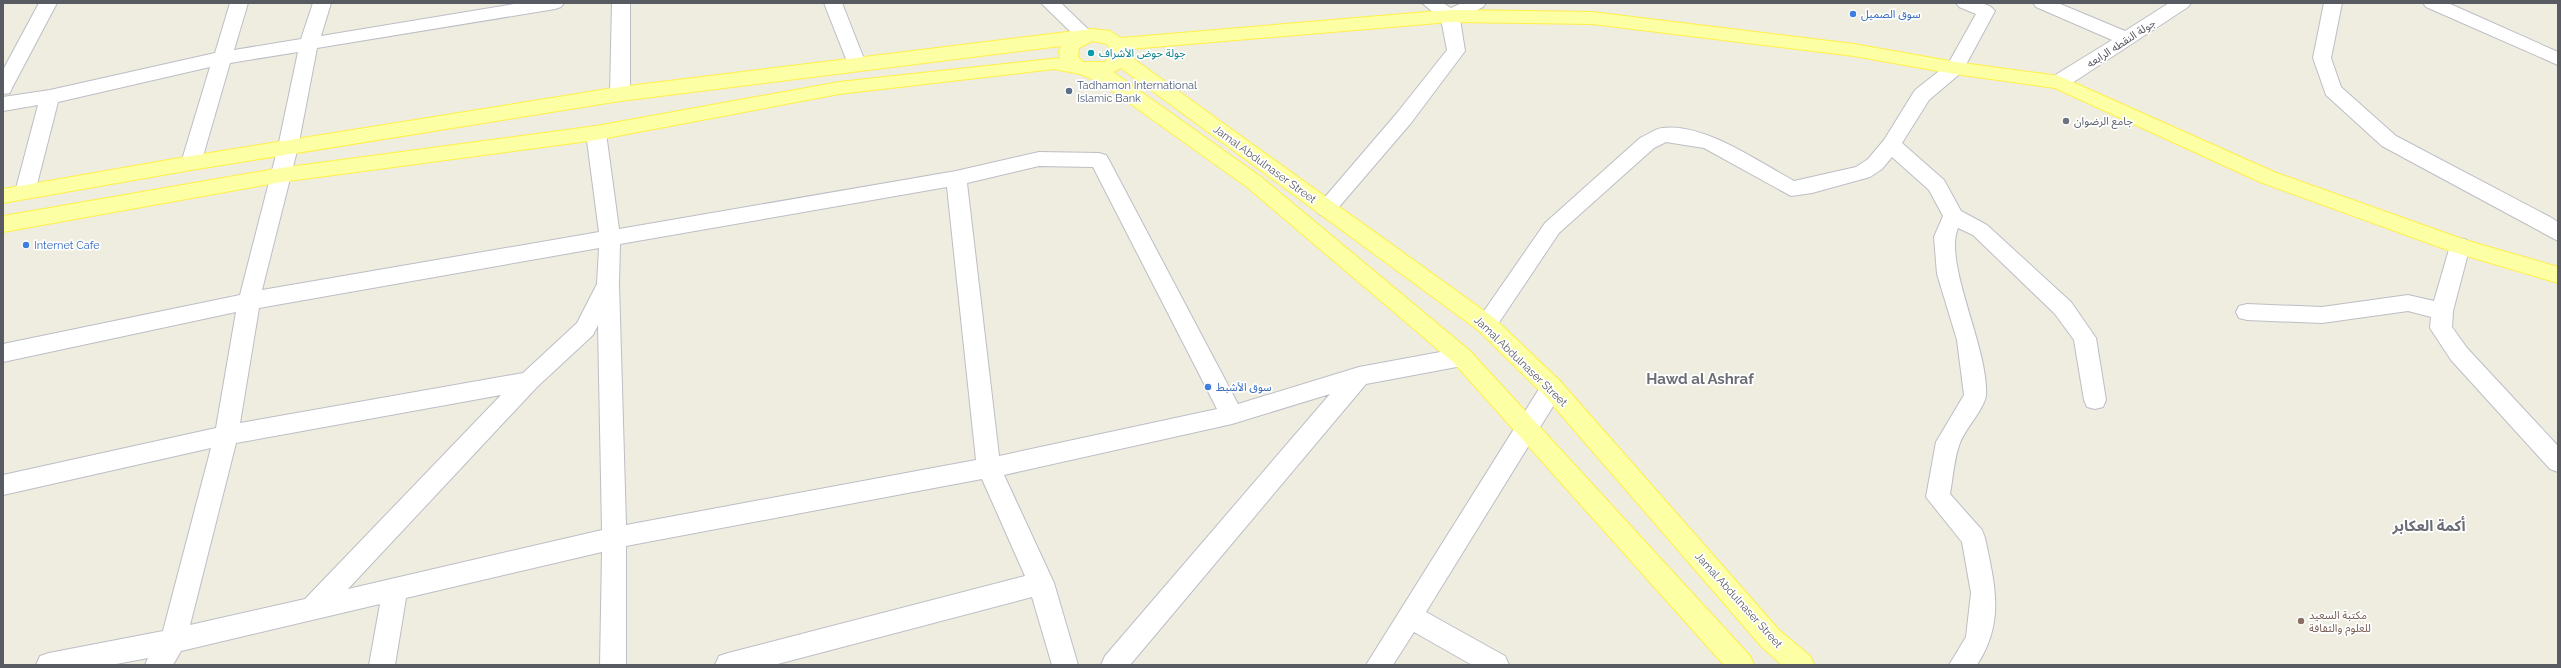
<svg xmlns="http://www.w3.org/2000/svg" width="2561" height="668" font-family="Raleway,'Noto Sans Arabic',sans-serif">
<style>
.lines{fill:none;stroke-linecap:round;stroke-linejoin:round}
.minor-casing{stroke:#bdbec5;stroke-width:2}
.major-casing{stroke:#fff048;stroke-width:2}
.minor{fill:#fff;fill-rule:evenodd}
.major{fill:#fcffa3;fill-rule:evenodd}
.shop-dot{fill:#3f7fe0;stroke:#fff;stroke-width:1.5}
.culture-dot{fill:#0f9aa8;stroke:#fff;stroke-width:1.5}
.service-dot{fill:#5c6f8a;stroke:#fff;stroke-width:1.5}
.worship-dot{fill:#6b7280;stroke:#fff;stroke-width:1.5}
.education-dot{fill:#8d6e63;stroke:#fff;stroke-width:1.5}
.labels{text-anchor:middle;stroke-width:3.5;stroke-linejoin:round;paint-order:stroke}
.shop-label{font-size:11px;fill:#366cbe;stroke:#fff;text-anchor:start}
.street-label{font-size:11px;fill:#595b63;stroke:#fff}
.culture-label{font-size:11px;fill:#0d838f;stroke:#fff;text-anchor:start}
.service-label{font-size:11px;fill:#4e5e75;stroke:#fff;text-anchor:start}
.worship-label{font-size:11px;fill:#5b616d;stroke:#fff;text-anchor:start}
.education-label{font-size:11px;fill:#785e54;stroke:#fff;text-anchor:start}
.district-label{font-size:15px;font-weight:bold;fill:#6a6d75;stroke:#fff}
</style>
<rect width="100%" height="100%" fill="#eeede0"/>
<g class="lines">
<!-- minor casing -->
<g class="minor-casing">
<path id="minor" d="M39,3H57L12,88L10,93L3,94V70Z
M230,3H248L234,50L301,39L313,3H331L321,36L520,3H564L561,7L555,9L317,48L298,147L262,290L599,232L586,133L589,128L596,126L603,128L606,133L619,229L956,171L1039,152L1099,153L1106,155L1109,160L1238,404L1359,367L1462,348L1470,351L1473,357L1470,363L1462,366L1366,384L1130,665H1101L1105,656L1330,394L1232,424L1004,475L1054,583L1078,665H1052L1032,597L774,665H715L719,656L728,653L1025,576L982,479L626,546V665H600L602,552L406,598L395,665H369L380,604L181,651L173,665H145L148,658L111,665H36L40,656L49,653L163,631L211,448L3,495V475L216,428L236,312L3,362V344L240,295L278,147L298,52L230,63L201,163L198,168L191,170L184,168L181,163L210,67L58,102L35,192L32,197L25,199L18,197L15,192L38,105L3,111V97L50,90L215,53ZM1039,166L1093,167L1217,409L999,456L967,183ZM947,187L976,460L626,525L619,284L620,244ZM599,248L597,284L577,323L523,373L240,423L259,308ZM598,325L602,530L348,589L537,387L593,335ZM501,395L305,599L190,625L236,443Z
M612,3H630V94L627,99L620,101L613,99L610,94Z
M824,3H842L866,64L864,68L857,70L850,68L848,64Z
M1041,3H1061L1091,32L1094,36L1091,40H1079Z
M1422,3H1443L1451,8L1462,3H1486L1483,7L1460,19L1465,51L1411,123L1333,214L1326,217L1319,214L1316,209L1319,204L1397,113L1447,50L1441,19Z
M1956,3C1968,3 1988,0 1995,11L1962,72L1929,100L1902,143L1944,180L1961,211L1987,225L2071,302L2096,338L2106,400L2103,407L2095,409L2087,407L2084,400L2074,340L2055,314L1973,235L1958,228C1943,263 1989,349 1986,395C1985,408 1965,429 1960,443C1954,458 1953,478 1950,494L1982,530L1985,538C1995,585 2005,622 1977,665H1949L1966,637L1971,593L1962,542L1926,497L1936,442L1964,395L1957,340L1937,274L1934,237L1943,216L1929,190L1892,157L1882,169L1870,177L1812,193L1791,196L1704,148L1666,142L1654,148L1559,233L1494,330L1486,333L1478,330L1475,324L1545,223L1640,138C1647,135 1655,129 1662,128C1703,122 1759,162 1794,181L1856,167L1868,159L1884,140L1915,90L1948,64L1976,14L1959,7Z
M2033,3H2058L2125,31L2169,3H2191L2188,7L2066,87L2059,88L2052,87L2050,82L2052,77L2112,40L2036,7Z
M2324,3H2342L2331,58L2341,87L2396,136L2550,217L2558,222V241L2382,146L2326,95L2313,58Z
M2423,3H2448L2558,52V65L2426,7Z
M2460,238L2467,240L2470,246L2453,311L2452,327L2467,348L2558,446V472L2550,469L2451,360L2430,328L2431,317L2408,311L2322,323L2247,320L2239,318L2236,312L2239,306L2247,304L2322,307L2408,295L2434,301L2450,246L2453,240Z
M1552,379L1560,381L1563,388L1560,395L1426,612L1505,656L1509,665H1472L1414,632L1393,665H1366L1544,381Z"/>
</g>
<!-- major casing -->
<g class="major-casing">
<path id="major" d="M1450,10L1592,12L1854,44L1955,62L2059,76L2274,172L2465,240L2558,267V283L2453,252L2260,182L2055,88L1955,74L1854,56L1592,24L1450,22L1130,49L1135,60L1494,318L1560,381L1779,630L1810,656L1814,665H1782L1761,646L1544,395L1478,330L1121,68L1113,72L1261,177L1470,351L1750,656L1754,665H1724L1454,363L1247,187L1100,82L1080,74L1054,69L839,94L596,140L281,182L3,232V216L281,168L596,126L839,82L1060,58L1059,51L1061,46L620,101L191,170L3,203V189L191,156L620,87L1092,29L1110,31L1121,38ZM1092,41L1107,44L1112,51L1105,62H1083L1078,57L1079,48Z"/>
</g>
<!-- minor -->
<use href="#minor" class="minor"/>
<!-- major -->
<use href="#major" class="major"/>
</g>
<!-- markers -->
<g class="shop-dot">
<circle cx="1853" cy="14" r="4"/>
<circle cx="26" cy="245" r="4"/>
<circle cx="1208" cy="387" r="4"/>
</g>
<circle class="culture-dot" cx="1091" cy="53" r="4"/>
<circle class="service-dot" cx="1069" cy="91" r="4"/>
<circle class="worship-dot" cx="2066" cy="121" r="4"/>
<circle class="education-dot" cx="2301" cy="621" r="4"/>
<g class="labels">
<!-- shop labels -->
<g class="shop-label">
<text x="1861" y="18">سوق الصميل</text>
<text x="34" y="249">Internet Cafe</text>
<text x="1216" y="391">سوق الأشبط</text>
</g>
<!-- street labels -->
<g class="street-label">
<text transform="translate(2121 43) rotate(-33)" y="4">جولة النقطه الرابعه</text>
<text transform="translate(1265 164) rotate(36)" y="4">Jamal Abdulnaser Street</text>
<text transform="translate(1521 361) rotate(44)" y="4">Jamal Abdulnaser Street</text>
<text transform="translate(1739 600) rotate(48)" y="4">Jamal Abdulnaser Street</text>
</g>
<!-- culture labels -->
<g class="culture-label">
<text x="1099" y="57">جولة حوض الأشراف</text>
</g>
<!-- service labels -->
<g class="service-label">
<text x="1077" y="89">Tadhamon International<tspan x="1077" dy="13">Islamic Bank</tspan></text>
</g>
<!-- worship labels -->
<g class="worship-label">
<text x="2074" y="125">جامع الرضوان</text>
</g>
<!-- education labels -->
<g class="education-label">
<text x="2309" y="619">مكتبة السعيد<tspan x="2309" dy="13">للعلوم والثقافة</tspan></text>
</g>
<!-- district labels -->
<g class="district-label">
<text x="1700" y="384">Hawd al Ashraf</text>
<text x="2429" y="531">أكمة العكابر</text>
</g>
</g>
<!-- border -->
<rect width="2561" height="668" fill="none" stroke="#595b63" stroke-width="8"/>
</svg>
